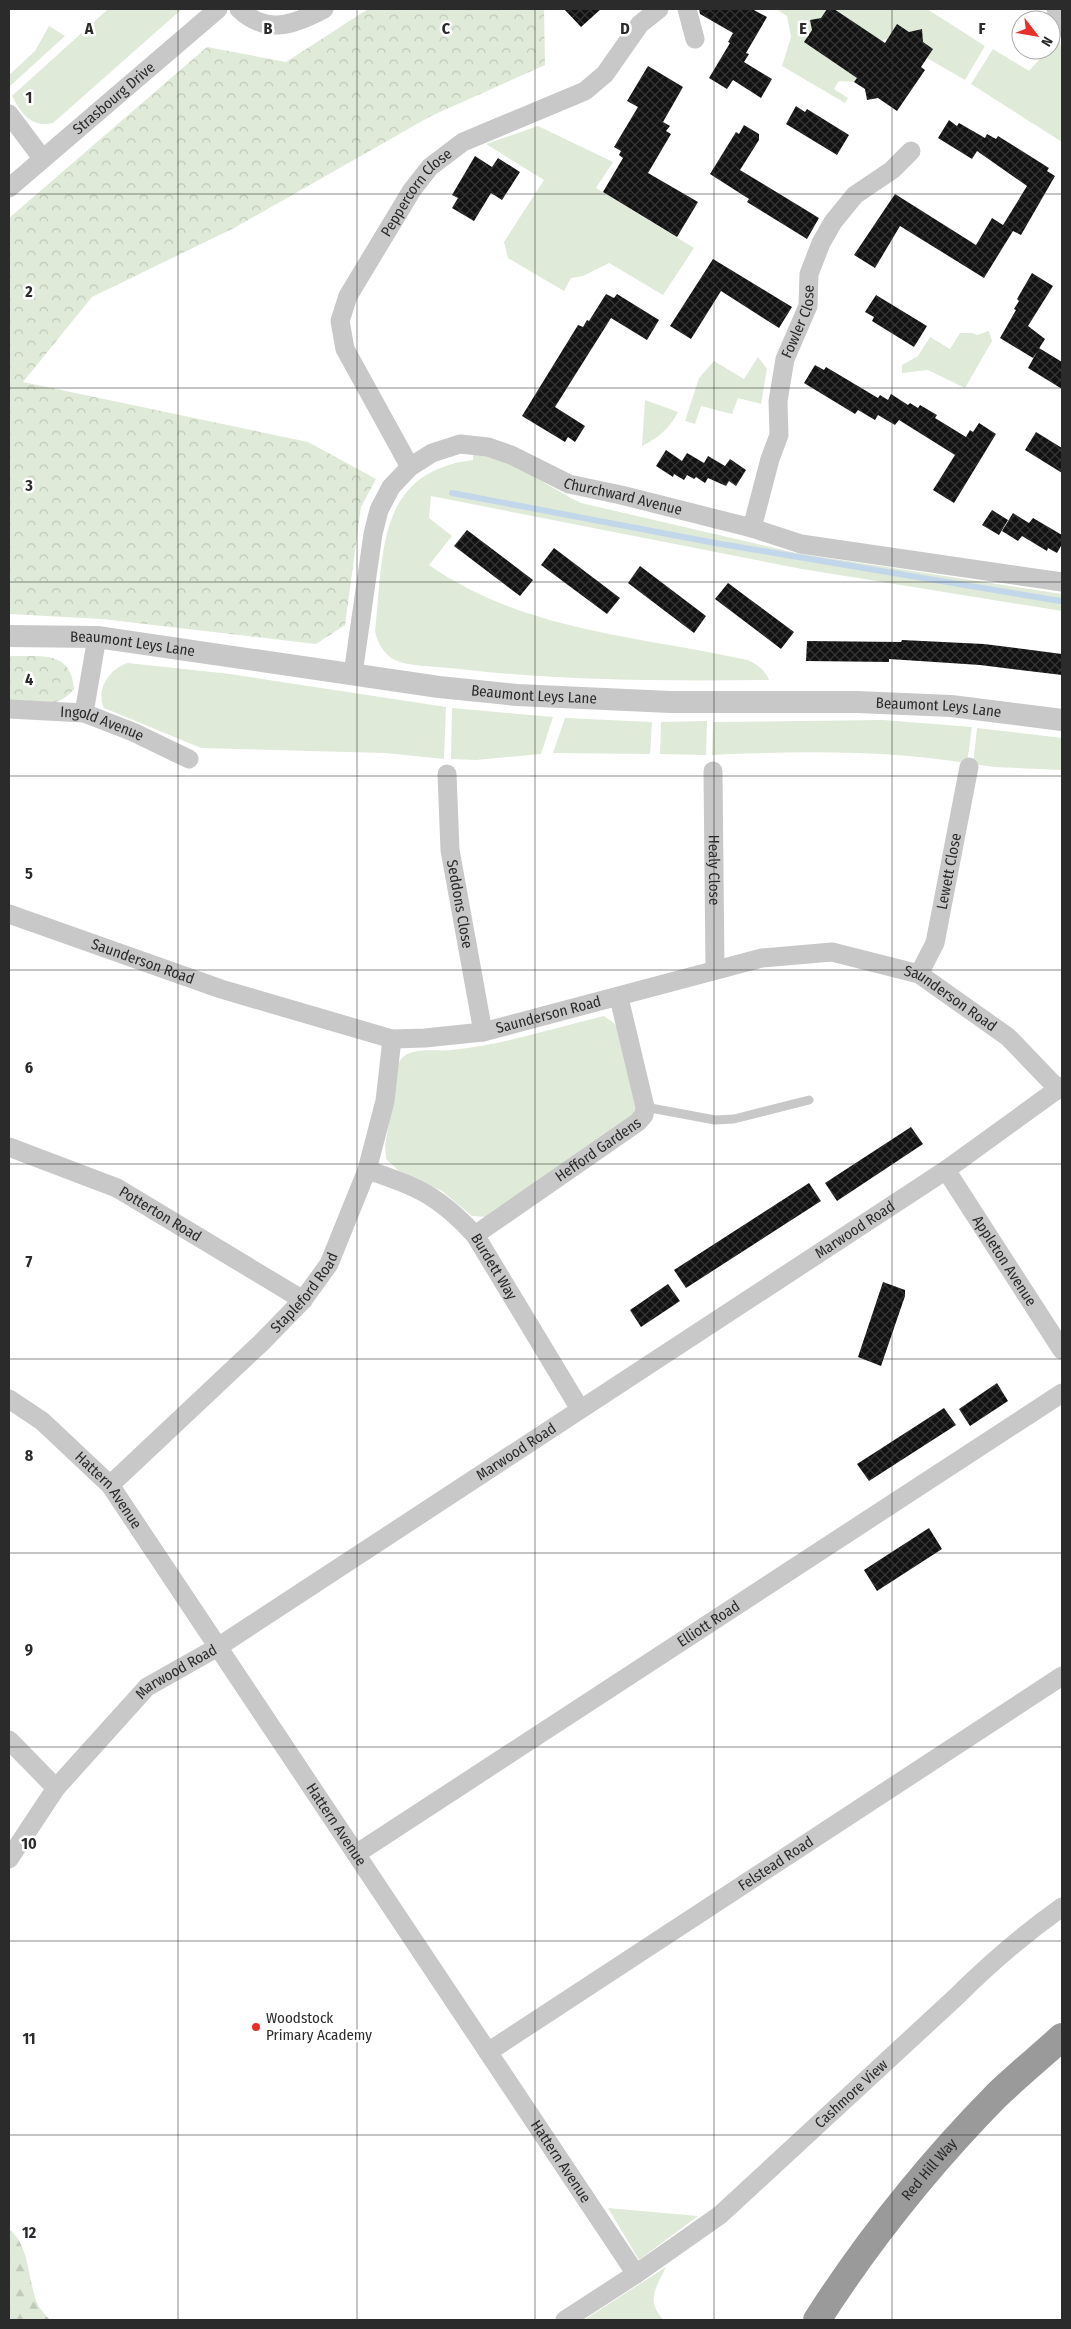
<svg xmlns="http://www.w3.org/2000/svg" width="1071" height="2329" font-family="'Fira Sans Condensed',sans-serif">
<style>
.grass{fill:#e0ead8}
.forest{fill:url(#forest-firs)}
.park{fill:url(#park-crowns)}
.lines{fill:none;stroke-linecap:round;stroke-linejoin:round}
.stream{stroke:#c3d7eb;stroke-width:6}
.building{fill:url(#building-cross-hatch)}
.service{stroke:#c8c8c8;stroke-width:9}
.minor{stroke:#c8c8c8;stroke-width:19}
.tertiary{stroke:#c8c8c8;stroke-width:22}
.trunk{stroke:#9a9a9a;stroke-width:28}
.grid{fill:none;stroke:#2b2b2b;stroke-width:1;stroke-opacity:0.55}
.poi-dot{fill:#e82f28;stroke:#fff;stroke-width:2}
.labels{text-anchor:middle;stroke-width:5;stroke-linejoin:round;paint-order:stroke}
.street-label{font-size:15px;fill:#2b2b2b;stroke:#fff}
.poi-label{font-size:15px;fill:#2b2b2b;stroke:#fff;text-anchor:start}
.grid-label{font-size:16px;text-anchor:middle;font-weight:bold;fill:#2b2b2b;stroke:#fff;stroke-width:5;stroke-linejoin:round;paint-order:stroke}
</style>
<defs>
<pattern id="forest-firs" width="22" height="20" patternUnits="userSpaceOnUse" patternTransform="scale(1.25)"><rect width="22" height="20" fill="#e0ead8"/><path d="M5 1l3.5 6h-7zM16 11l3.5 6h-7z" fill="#c0c9ba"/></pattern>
<pattern id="park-crowns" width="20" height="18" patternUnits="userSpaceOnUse" patternTransform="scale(1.25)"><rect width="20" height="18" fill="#e0ead8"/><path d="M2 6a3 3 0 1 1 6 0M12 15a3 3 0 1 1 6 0" fill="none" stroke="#c0c9ba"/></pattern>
<pattern id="building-cross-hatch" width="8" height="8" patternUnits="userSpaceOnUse" patternTransform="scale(1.25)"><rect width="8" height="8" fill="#121212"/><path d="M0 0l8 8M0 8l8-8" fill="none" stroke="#353535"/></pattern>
</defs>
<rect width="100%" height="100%" fill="#fff"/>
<!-- grass -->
<path class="grass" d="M108,9H182L53,123C32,128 21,114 12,96Z
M776,9H827L821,18L810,20L857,78L854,82L839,81L834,89L848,98L845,103L782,66L791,37L787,16Z
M834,9H927L985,46L965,80L927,58L933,49L923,42L921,29L881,41Z
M49,26L65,36L9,87V75L35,51Z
M1058,39L1062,50V142L971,84L993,49L1029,71L1048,50H1051V47Z
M538,126L613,162L596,188L694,248L663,295L609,263L583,276L571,278L564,291L508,258L504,242L544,180L486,144Z
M989,331L992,341L965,388L928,370L902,373V365L918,356L930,337L950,349L960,333H972L977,335Z
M758,357L767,369L761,404L738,398L732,414L701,406L695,424L685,421L699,378L714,361L744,379Z
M645,400L678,412C670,428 658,438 642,446Z
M473,454C512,455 546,487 581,503L796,553L1062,594V611L802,569L431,496L429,518L452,536L429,565C523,631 639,636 748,660C758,665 765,670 769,680C669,681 568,681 468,670C449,667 416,667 400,662C386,658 378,645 375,631C384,555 375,472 473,460Z
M128,663L230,674L446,707L444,759L385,753L201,748L104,708C95,690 110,668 128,663Z
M452,708L553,717L541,754L476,760L451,759Z
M565,718L652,722L650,754L553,753Z
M883,720L972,727L967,763C882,750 797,751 712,755L713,722Z
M707,721L706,755L660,754L661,722Z
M977,728L1062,738V770L994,767L973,764Z
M604,1016L615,1024L618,1030L639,1117L487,1217L472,1216L442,1191L399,1171L386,1159L385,1146L398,1066C403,1045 435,1052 451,1050C503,1045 554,1028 604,1016Z
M608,2208L698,2216L639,2260Z
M666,2267C656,2288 645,2301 664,2320H584Z"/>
<!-- forest -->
<path class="forest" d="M9,2229C31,2247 27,2281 38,2305C41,2310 46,2316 50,2320H9Z"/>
<!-- park -->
<path class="park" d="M368,9H544L545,65L431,116L234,228L92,297L23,382L308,442L376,479L361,507L345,625L316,644L102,619L9,614V218L207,47L286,62Z
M9,656C40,657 71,649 74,689C57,711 33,703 9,701Z"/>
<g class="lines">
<!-- stream -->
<path class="stream" d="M452,493L715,543L1060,601"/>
</g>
<!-- building -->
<path class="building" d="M564,9H601L581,27Z
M699,9H752L767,17L746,53L749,54L744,62L772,79L761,98L733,80L727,89L709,78L730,43L728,42L733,33L700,14Z
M827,9H834L885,43L897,24L909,32L922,29L923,42L933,49L921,67L925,70L897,111L878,98L867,100L865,89L854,82L857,78L804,42L812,30L810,20L821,18Z
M648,66L683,87L663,122L670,126L666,131L671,134L648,173L698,202L677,237L603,192L623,158L619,155L621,151L614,147L638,107L627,101Z
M796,106L805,112L807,109L849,135L837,155L786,124Z
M949,120L957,126L959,123L985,138L987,134L996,139L998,136L1049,168L1047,171L1055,176L1021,235L1013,231L984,278L900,226L875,268L854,255L895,194L976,245L992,218L1003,225L1027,186L977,151L972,159L938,138Z
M744,125L759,134V140L740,170L819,218L807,239L747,202L749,199L710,174L736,132L739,134Z
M475,156L492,167L498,158L520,172L502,200L491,193L474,221L452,208L458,198L452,195Z
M713,259L792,307L779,328L721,291L691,339L670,326Z
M1032,273L1053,286L1028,326L1045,339L1033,358L1000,338L1016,310L1014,309L1019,301L1017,299Z
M606,294L614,298L617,294L659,320L647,340L611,318L555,407L585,426L575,442L568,437L565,442L522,416L578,325L583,327L587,320L589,321Z
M876,295L927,326L914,347L872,321L874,317L865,312Z
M1039,348L1062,362V389L1028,368Z
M815,365L824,370L826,367L878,398L880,395L888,400L891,394L908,405L910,403L918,408L920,405L937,415L935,418L966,437L970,430L973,432L979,423L996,434L954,503L933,490L955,455L899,420L895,425L878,415L875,420L858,410L855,414L804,383Z
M1036,432L1062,448V473L1025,450Z
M666,450L682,461L687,453L704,463L708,456L725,466L730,459L746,470L736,486L729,481L726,486L708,478L705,483L696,477L694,479L687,475L684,480L674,474L673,477L656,466Z
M992,510L1008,520L999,535L982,525Z
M1013,513L1029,523L1033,518L1062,535V544L1057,553L1048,548L1047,551L1022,536L1018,541L1002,531Z
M467,530L533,580L520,596L454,546Z
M554,548L620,598L607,614L541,565Z
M640,566L706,616L694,633L628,583Z
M728,583L794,632L781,649L715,599Z
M902,640L984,644L1062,654V675L980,665L889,659V662L806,661L807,641L901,642Z
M911,1127L923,1144L837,1201L825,1183Z
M809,1183L821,1201L686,1288L674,1270Z
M883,1282L905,1290V1296L881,1366L858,1357Z
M668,1284L680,1301L641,1327L630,1310Z
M997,1383L1008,1401L970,1426L959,1409Z
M944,1408L956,1425L869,1481L857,1464Z
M929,1528L942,1549L877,1591L864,1570Z"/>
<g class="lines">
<!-- service -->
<path class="service" d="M645,1107L715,1120L734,1119L809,1100"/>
<!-- minor -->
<g class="minor">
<path d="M239,9C266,35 294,25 324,9"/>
<path d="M687,9L695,39"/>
<path d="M1056,9L1062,27"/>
<path d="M9,114L42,158"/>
<path id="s1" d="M9,188L218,9"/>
<path id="s2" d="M410,467L345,349L340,321L348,296L412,190L430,167L463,142L585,91L605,74L640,24L659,9"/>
<path id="s3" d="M752,528L770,459L779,435L778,401L785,359L808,306L809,274L821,243L833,222L855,195L892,170L911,151"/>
<path id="s4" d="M353,674L373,534L379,510L391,487L410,467L432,453L460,444L488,447L511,455L569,484L621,495L752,528L801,544L1062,582"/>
<path id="s5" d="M9,709L84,713L133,732L189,759"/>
<path d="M84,713L97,637"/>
<path id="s6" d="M713,771L715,970"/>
<path id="s7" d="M447,774L450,850L483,1032"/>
<path id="s8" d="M9,914L221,989L392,1039L425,1038L483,1032L762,958L832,952L919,974L1008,1037L1059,1090"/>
<path id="s9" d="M919,974L935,943L969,767"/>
<path id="s10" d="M9,1147L117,1188L303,1300"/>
<path id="s11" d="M367,1170C417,1186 439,1196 475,1235L580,1409"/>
<path id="s12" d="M946,1170L1062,1350"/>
<path id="s13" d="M475,1235L638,1122L644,1115L645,1107L619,998"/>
<path id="s14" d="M9,1399L42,1421L110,1485L636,2274"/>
<path id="s15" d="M110,1485L261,1343L303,1300L329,1264L367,1170L385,1101L392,1039"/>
<path d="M9,1740L56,1788"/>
<path id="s16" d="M356,1854L1062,1393"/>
<path id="s17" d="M9,1859L56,1788L147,1687L218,1647L946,1170L1062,1086"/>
<path id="s18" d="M488,2052L1062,1676"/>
<path id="s19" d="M565,2320L636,2274L720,2215L956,1997C989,1964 1024,1934 1062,1907"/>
</g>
<!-- tertiary -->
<path class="tertiary" id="s20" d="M9,636L97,637L439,687L517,695L670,702H857L951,706L1062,720"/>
<!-- trunk -->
<path class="trunk" id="s21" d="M817,2320C869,2239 929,2164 997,2095C1018,2075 1041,2056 1062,2037"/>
</g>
<!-- grid -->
<path class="grid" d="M178,9V2320M357,9V2320M535,9V2320M714,9V2320M892,9V2320M9,194H1062M9,388H1062M9,582H1062M9,776H1062M9,970H1062M9,1164H1062M9,1359H1062M9,1553H1062M9,1747H1062M9,1941H1062M9,2135H1062"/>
<!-- markers -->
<circle class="poi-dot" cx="256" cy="2027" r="5"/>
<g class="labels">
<!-- street labels -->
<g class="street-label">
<text dy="5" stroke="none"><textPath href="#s1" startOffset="138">Strasbourg Drive</textPath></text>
<text dy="5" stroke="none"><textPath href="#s2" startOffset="314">Peppercorn Close</textPath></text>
<text dy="5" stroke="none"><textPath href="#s3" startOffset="214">Fowler Close</textPath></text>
<text dy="5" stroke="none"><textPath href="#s4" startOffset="448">Churchward Avenue</textPath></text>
<text dy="5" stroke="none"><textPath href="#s20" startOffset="124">Beaumont Leys Lane</textPath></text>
<text dy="5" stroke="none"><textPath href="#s20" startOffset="529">Beaumont Leys Lane</textPath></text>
<text dy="5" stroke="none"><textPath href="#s20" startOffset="934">Beaumont Leys Lane</textPath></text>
<text dy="5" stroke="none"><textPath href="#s5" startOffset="95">Ingold Avenue</textPath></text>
<text dy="5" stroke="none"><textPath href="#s6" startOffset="99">Healy Close</textPath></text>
<text dy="5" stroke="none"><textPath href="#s9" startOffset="108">Lewett Close</textPath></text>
<text dy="5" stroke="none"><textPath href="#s7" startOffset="131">Seddons Close</textPath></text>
<text dy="5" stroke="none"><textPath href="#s8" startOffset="142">Saunderson Road</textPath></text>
<text dy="5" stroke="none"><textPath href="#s8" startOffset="982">Saunderson Road</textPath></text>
<text dy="5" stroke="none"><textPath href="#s8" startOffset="562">Saunderson Road</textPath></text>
<text dy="5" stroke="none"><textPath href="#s13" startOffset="150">Hefford Gardens</textPath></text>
<text dy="5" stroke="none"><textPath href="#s10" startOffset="166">Potterton Road</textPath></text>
<text dy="5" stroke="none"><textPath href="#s17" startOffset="1064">Marwood Road</textPath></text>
<text dy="5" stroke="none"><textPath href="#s12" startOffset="108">Appleton Avenue</textPath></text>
<text dy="5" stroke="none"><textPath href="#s11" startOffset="165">Burdett Way</textPath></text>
<text dy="5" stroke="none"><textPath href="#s15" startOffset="274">Stapleford Road</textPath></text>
<text dy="5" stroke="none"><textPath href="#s17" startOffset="659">Marwood Road</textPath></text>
<text dy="5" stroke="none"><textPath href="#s14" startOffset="136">Hattern Avenue</textPath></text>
<text dy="5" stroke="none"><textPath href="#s16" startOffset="421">Elliott Road</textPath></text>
<text dy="5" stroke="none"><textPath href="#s17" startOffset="254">Marwood Road</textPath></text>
<text dy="5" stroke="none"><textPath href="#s14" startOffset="541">Hattern Avenue</textPath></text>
<text dy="5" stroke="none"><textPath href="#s18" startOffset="344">Felstead Road</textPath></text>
<text dy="5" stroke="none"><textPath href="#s19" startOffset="366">Cashmore View</textPath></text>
<text dy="5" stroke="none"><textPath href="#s14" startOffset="946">Hattern Avenue</textPath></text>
<text dy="5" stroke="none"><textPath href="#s21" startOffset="188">Red Hill Way</textPath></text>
</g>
<!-- poi labels -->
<g class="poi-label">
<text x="266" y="2023">Woodstock<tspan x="266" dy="17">Primary Academy</tspan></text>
</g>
</g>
<g class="grid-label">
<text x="89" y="34">A</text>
<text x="268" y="34">B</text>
<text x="446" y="34">C</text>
<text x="625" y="34">D</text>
<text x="803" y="34">E</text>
<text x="982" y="34">F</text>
<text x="29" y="103">1</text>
<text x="29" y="297">2</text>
<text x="29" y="491">3</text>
<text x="29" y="685">4</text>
<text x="29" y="879">5</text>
<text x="29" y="1073">6</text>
<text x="29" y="1267">7</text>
<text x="29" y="1461">8</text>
<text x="29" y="1655">9</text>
<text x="29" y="1849">10</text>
<text x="29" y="2044">11</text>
<text x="29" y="2238">12</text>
</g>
<!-- border -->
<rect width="1071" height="2329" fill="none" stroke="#2b2b2b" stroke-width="20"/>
<!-- north arrow -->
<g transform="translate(1036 35) rotate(121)"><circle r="24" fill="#ffffff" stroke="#aaaaaa"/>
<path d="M0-4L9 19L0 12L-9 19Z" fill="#e82f28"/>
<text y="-8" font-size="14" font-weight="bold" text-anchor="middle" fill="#2b2b2b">N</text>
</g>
</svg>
